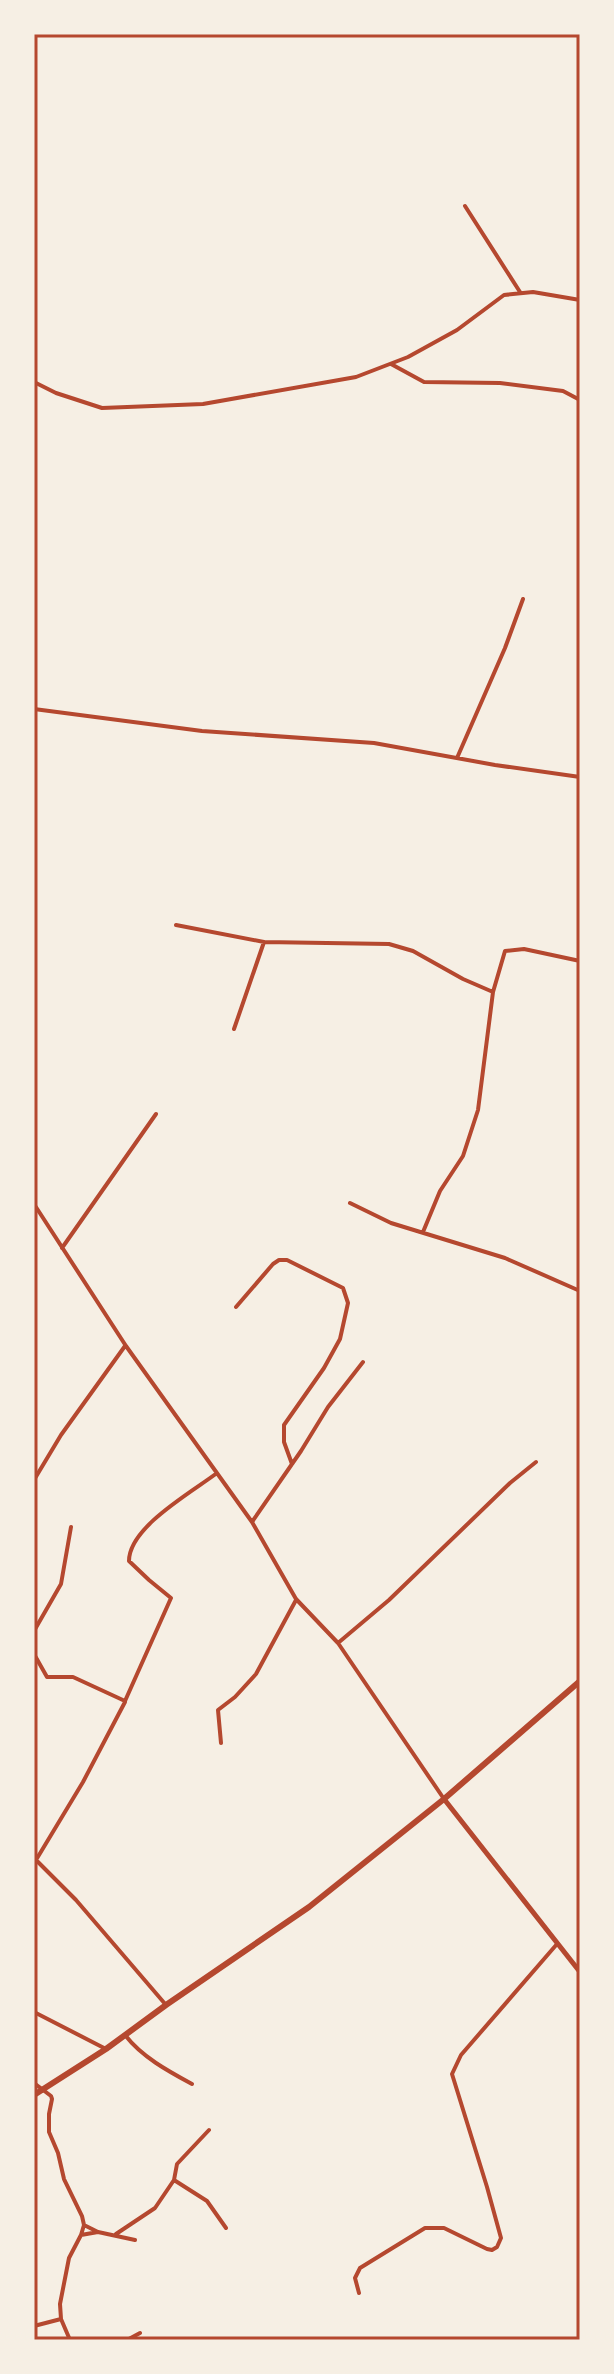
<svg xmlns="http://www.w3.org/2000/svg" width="614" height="2374" font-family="'IBM Plex Sans',sans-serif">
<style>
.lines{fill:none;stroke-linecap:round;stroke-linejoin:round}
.minor{stroke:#b5482f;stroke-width:4}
.secondary{stroke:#b5482f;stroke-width:5}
.primary{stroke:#b5482f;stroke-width:6}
.neatline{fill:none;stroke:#b5482f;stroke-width:3}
</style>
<rect width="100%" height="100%" fill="#f6efe4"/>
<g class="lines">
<!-- minor -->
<path class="minor" d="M465,206L520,292
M391,364L424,382L500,383L563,391L580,400
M34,382L56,393L102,408L203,404L356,377L408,357L457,330L504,295L533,292L580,300
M34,709L202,731L374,743L495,765L580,777
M457,758L505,648L523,599
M176,925L264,942L389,944L413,951L463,979L493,992
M234,1029L264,942
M350,1203L391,1223L505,1258L580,1291
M34,1204L126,1346L252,1522L296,1599L338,1643L444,1799
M423,1232L440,1191L463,1156L478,1110L493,992L505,951L524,949L580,961
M62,1248L156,1114
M236,1307L273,1264L279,1260H287L343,1288L348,1303L340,1339L324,1368L284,1425V1442L292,1464
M34,1480L61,1435L125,1346
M252,1522L301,1451L328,1407L363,1362
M34,1631L61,1584L71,1527
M338,1643L389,1600L510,1483L536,1462
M34,1654L47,1677H73L125,1701L171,1598L149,1580L129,1561C129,1527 192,1492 217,1473
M221,1743L218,1710L235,1697L256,1674L296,1600
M34,1858L76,1900L166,2005
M36,1860L83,1782L125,1702
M34,2012L106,2049
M125,2035C142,2057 168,2071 192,2084
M34,2083L51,2096L52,2099L49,2114V2132L58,2153L64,2179L82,2216L84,2225L81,2235L69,2258L60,2304L61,2319L70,2340
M174,2180L207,2201L226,2228
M84,2225L98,2232L135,2240
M116,2234L155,2208L174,2180L177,2164L209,2130
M81,2235L98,2232
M359,2293L355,2278L360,2268L425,2228H444L487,2249L492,2250L497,2247L501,2238L487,2187L452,2074L461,2055L557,1944
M34,2326L61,2319
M127,2340L140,2333"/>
<!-- secondary -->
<path class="secondary" d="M444,1799L580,1972"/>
<!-- primary -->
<path class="primary" d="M34,2095L106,2049L166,2005L309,1907L444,1799L580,1681"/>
</g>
<!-- border -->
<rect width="614" height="2374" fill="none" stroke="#f6efe4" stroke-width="72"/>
<rect x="36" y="36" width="542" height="2302" class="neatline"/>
</svg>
